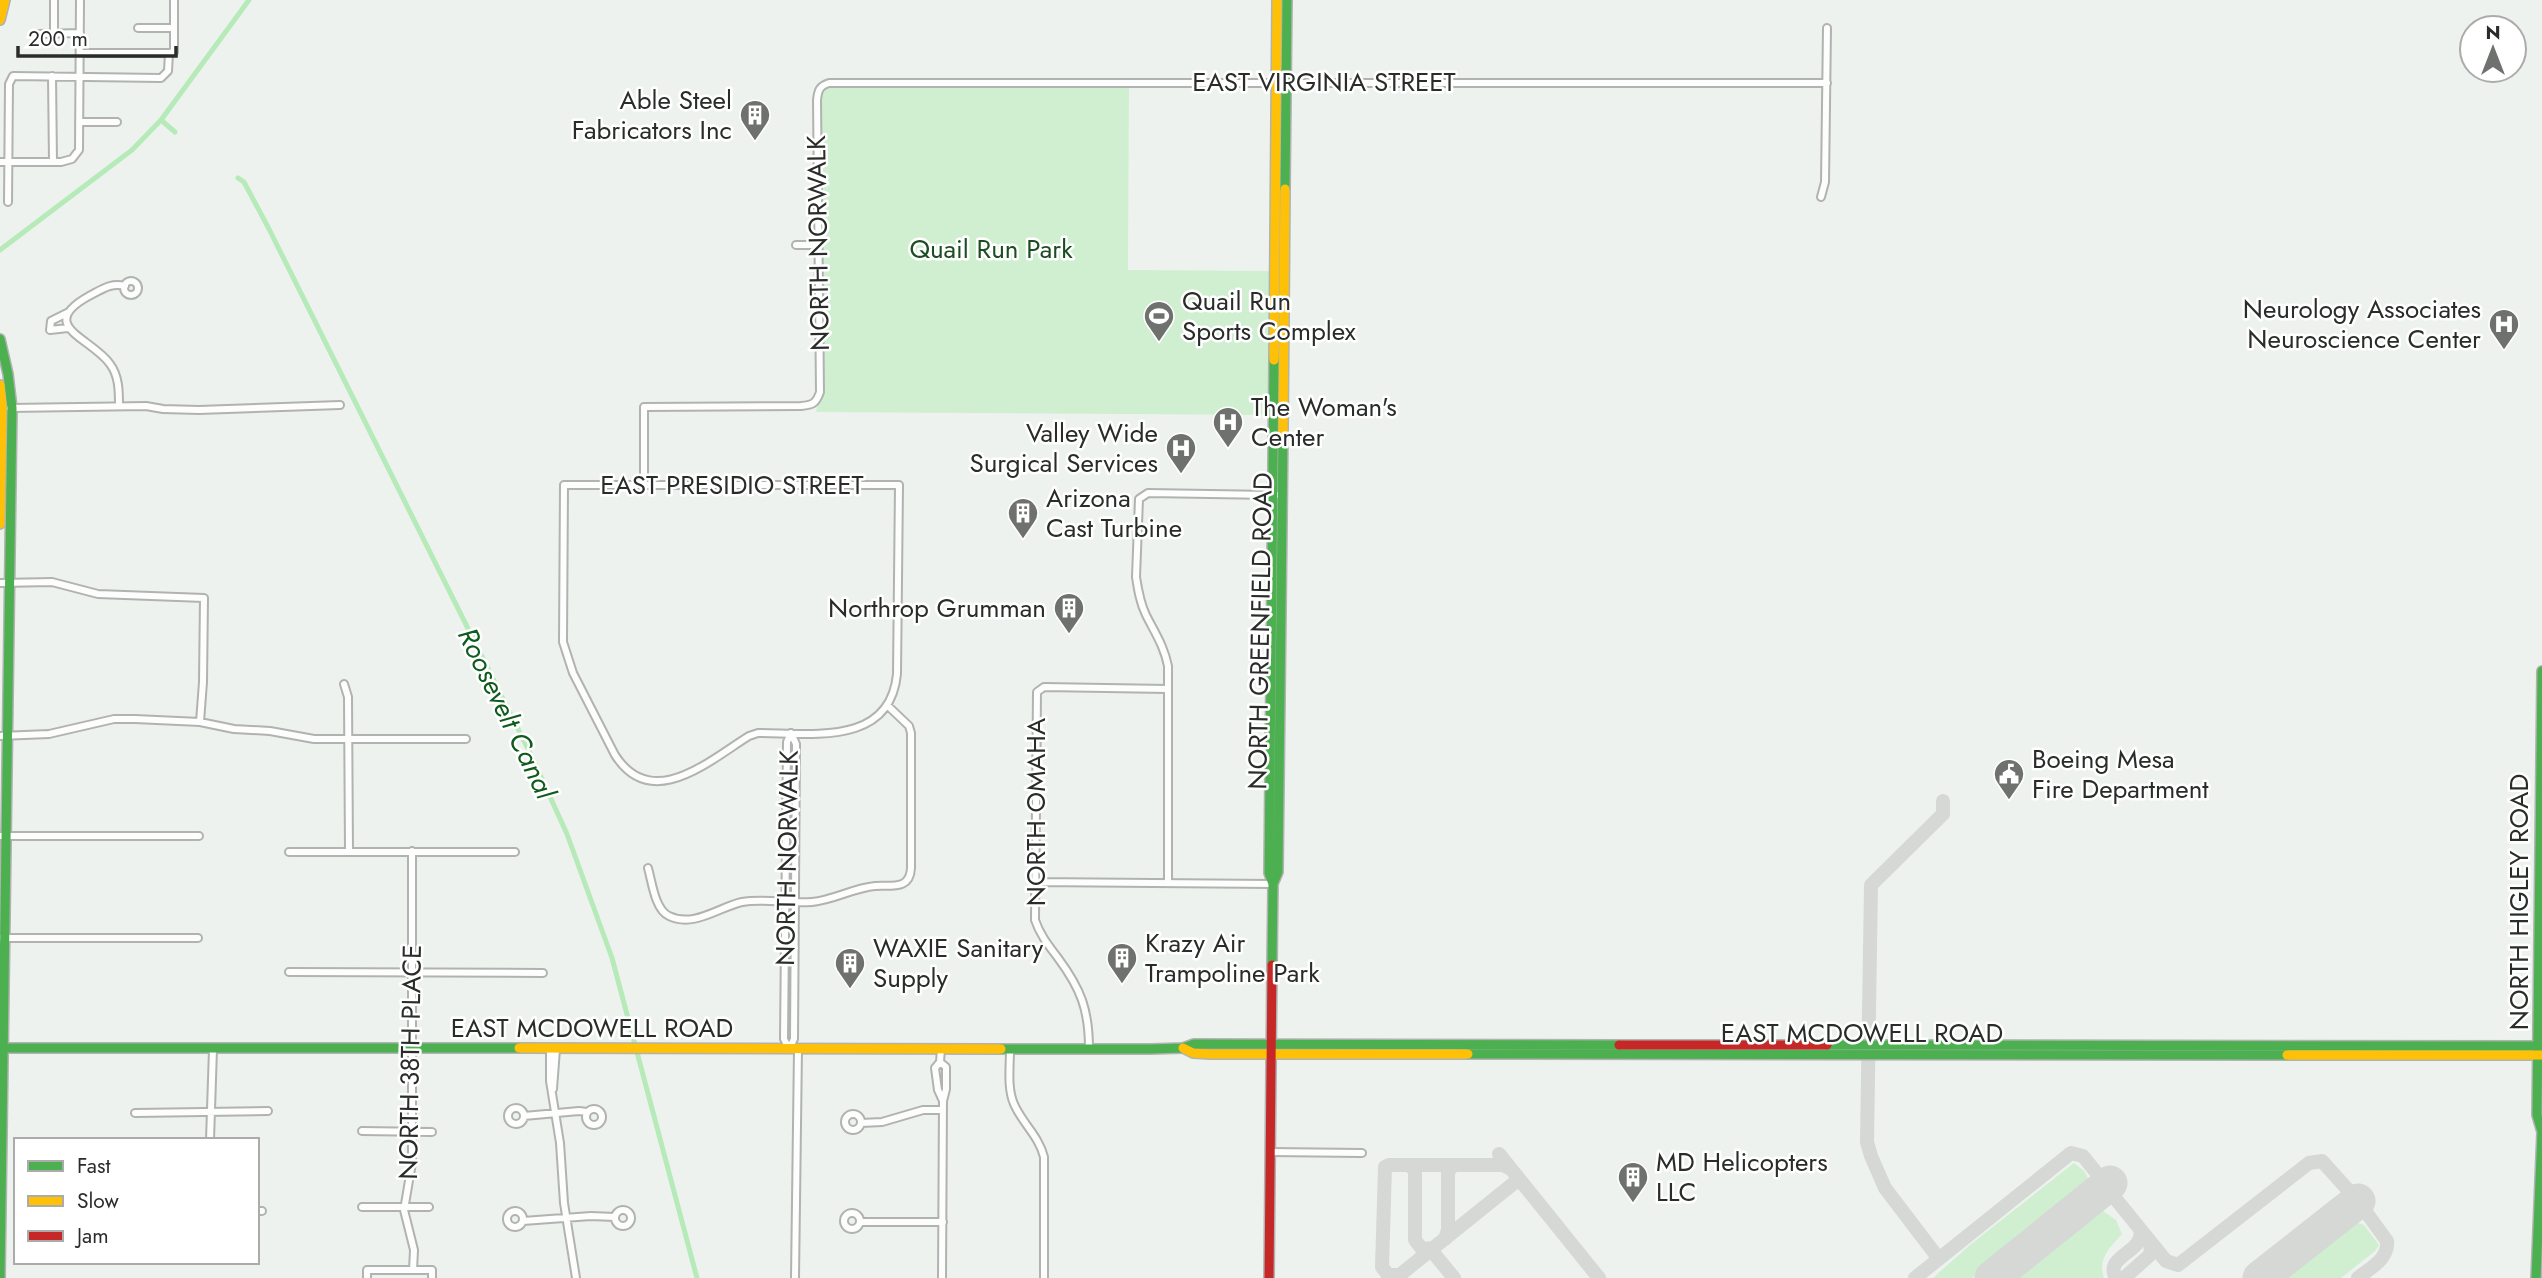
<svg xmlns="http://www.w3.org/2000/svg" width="2542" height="1278" font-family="Jost,sans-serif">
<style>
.green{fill:#d0eed0}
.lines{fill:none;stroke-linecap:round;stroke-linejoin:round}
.canal{stroke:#b6eab8;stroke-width:5}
.taxiway{stroke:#d6d8d6;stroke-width:14}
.runway{stroke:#d6d8d6;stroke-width:35}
.street-casing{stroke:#b0b3b0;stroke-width:10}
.fast-casing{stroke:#b0b3b0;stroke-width:12}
.slow-casing{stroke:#b0b3b0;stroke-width:12}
.jam-casing{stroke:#b0b3b0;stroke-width:12}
.street{stroke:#fcfdfc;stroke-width:6}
.fast{stroke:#4caf50;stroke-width:9}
.slow{stroke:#ffc107;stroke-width:9}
.jam{stroke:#c62828;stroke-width:9}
.labels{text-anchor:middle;stroke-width:5;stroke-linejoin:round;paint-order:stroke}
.street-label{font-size:26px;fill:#2a2c2a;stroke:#fff}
.poi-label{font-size:26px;fill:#2a2c2a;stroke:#fff;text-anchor:start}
.park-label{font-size:26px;fill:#1c4d21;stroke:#fff}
.water-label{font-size:28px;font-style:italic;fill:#0e5b1c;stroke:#fff}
</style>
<rect width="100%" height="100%" fill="#eef2ee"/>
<!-- green -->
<path class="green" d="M1129,83L1128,270L1275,271L1273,415L816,412L820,392L817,100L823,85Z
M2074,1163L2084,1171L2089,1180L2086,1186L1972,1278H1933L1970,1245Z
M2103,1211L2116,1220L2122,1234C2110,1248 2097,1258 2104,1278H2013L2087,1218Z
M2358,1223L2364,1225L2379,1245L2375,1251L2341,1278H2287L2354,1224Z"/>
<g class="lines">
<!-- canal -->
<path class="canal" d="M161,120L175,132
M238,178L244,182L269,229L531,755L567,834L612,958L697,1278
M0,250L132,150L161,120L249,0"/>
<!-- taxiway -->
<path class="taxiway" d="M1499,1154L1599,1278
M1409,1165L1415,1170V1240L1422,1249L1433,1248
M2106,1187L2166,1261L2178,1265L2309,1163L2322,1161L2358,1201L2387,1241C2389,1259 2370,1268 2358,1278
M1445,1239L1448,1230V1171L1454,1165
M1431,1250L1454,1278
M1939,1259L1885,1188L1871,1156L1867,1142L1871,885L1943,814V801
M1400,1275H1388L1382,1267L1385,1167L1389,1165H1503L1511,1169
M1396,1278L1519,1179
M1915,1278L2071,1153L2083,1156L2107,1186
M2116,1278C2103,1255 2146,1253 2140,1229
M2124,1278L2151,1254L2150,1242"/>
<!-- runway -->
<path class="runway" d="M1992,1278L2110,1183
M2260,1278L2358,1201"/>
<!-- street casing -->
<g class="street-casing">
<path id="street" d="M54,0V34
M138,28H174
M39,34L80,33
M169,53L174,52V0
M52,76L53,162
M79,122H117
M0,162H61L72,159L79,150L80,0
M1821,197L1825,182L1827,28
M8,202L9,84L13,76L161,78L168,71L169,53H80
M796,245H818
M124 288a7 7 0 1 1 14 0a7 7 0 1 1-14 0Z
M67,313L51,321L50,330L68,328
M119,406C119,391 119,376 110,364C92,338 35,326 89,296C101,290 111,282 125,286
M10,408L146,406L163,409L199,410L340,405
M564,485H899L897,674C890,747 810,733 758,733L749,736C710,760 652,813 615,755L573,673L563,642Z
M644,485V407L801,406C812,405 816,404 820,392L817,100C818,91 819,86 829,83H1827
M0,583L52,582L98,594L204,598L203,682L200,722
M344,684L348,697L349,852
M0,736L49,734L114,719H135L200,722L234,729L270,731L314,739H466
M0,836H199
M412,851V1163L404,1210L414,1250L413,1270
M289,852H515
M648,868C652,882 655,910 669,916C694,928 719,907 742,902C765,898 789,904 812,902C834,900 853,888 875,886C892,885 910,890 911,868V733L909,726L887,705
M1035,882L1273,884
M1168,883V666C1164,646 1155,633 1146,615C1140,603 1138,590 1136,577L1139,499L1148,493L1277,495
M0,938H198
M289,972L543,973
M550,1049V1081L560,1143L564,1203L576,1278
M789,1049L794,1039L796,744L791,733
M789,1049L784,1039L787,742L791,733
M1010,1049C1010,1067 1007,1088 1014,1104C1022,1123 1039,1136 1044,1157V1278
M1089,1049C1089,1010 1081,989 1058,958C1049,946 1040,935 1035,920L1037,692L1044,687L1168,689
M940,1062L946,1067V1089L943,1101L938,1090L935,1068L940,1062L941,1049
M553,1089L556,1049
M508 1116a8 8 0 1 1 16 0a8 8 0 1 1-16 0Z
M586 1117a8 8 0 1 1 16 0a8 8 0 1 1-16 0Z
M135,1113L268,1111
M845 1122a8 8 0 1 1 16 0a8 8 0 1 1-16 0Z
M524,1116L579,1111L587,1112
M861,1123L882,1122L923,1110H943
M362,1131L432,1132
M210,1140L213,1049
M1270,1152L1362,1153
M362,1207H429
M615 1218a8 8 0 1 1 16 0a8 8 0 1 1-16 0Z
M507 1219a8 8 0 1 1 16 0a8 8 0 1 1-16 0Z
M257,1211H262
M844 1221a8 8 0 1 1 16 0a8 8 0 1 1-16 0Z
M523,1221L591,1216L615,1217
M860,1222H943
M367,1278V1270H432V1278
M795,1278L798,1049
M942,1278L943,1101"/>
</g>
<!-- fast casing -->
<g class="fast-casing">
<path id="fast" d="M1285,189L1287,0
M0,339L8,374L12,408L0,1278
M1273,884L1278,872L1283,434
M1272,965L1273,884L1269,873L1274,360
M1827,1045L2542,1046
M0,1048H519
M1001,1049H1151L1183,1048L1194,1044L1619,1045
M1468,1054L2287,1055
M2536,1278L2542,1132L2537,1115L2542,671"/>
</g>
<!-- slow casing -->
<g class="slow-casing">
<path id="slow" d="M0,20L5,0
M1274,360L1277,0
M0,385L2,408L0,524
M1283,434L1285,189
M519,1048L1001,1049
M1183,1048L1193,1053L1210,1054H1468
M2287,1055H2542"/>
</g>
<!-- jam casing -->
<g class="jam-casing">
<path id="jam" d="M1619,1045H1827
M1269,1278L1272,965"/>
</g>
<!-- street -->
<use href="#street" class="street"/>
<!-- fast -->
<use href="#fast" class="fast"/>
<!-- slow -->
<use href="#slow" class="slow"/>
<!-- jam -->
<use href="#jam" class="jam"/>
</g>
<!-- icons -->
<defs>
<g id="building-pin" transform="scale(1.575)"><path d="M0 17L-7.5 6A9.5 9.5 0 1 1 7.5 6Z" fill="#6f716f" stroke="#fff"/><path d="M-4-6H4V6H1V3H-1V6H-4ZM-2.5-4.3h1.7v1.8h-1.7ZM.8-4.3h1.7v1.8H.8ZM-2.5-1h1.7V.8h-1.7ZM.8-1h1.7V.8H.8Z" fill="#fff"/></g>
<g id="stadium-pin" transform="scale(1.575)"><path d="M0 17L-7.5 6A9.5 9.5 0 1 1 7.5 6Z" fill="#6f716f" stroke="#fff"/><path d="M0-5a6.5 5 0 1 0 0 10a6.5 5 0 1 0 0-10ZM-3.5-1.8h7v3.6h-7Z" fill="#fff"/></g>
<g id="hospital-pin" transform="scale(1.575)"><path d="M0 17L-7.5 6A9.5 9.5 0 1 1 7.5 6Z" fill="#6f716f" stroke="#fff"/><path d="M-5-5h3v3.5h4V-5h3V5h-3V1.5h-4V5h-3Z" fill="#fff"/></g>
<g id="civic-pin" transform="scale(1.575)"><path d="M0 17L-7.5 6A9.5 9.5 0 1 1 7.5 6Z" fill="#6f716f" stroke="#fff"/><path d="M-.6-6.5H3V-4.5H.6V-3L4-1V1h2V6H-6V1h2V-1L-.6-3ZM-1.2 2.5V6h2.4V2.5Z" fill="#fff"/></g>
</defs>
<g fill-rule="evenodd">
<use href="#building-pin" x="755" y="115"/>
<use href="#stadium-pin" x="1159" y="316"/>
<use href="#hospital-pin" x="2504" y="324"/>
<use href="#hospital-pin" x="1228" y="422"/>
<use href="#hospital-pin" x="1181" y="448"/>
<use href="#building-pin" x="1023" y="513"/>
<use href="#building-pin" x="1069" y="608"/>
<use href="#civic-pin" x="2009" y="774"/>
<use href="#building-pin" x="1122" y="958"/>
<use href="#building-pin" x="850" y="963"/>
<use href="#building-pin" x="1633" y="1177"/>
</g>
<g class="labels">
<!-- street labels -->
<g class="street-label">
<text x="1324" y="91">EAST VIRGINIA STREET</text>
<text transform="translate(818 243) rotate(-91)" y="9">NORTH NORWALK</text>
<text x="732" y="494">EAST PRESIDIO STREET</text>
<text transform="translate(1260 631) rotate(-89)" y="9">NORTH GREENFIELD ROAD</text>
<text transform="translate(1036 812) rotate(-90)" y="9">NORTH OMAHA</text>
<text transform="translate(787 858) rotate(-89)" y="9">NORTH NORWALK</text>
<text transform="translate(2519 902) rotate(-90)" y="9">NORTH HIGLEY ROAD</text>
<text x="592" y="1037">EAST MCDOWELL ROAD</text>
<text x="1862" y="1042">EAST MCDOWELL ROAD</text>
<text transform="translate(410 1062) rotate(-89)" y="9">NORTH 38TH PLACE</text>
</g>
<!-- poi labels -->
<g class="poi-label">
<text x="732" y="109" text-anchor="end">Able Steel<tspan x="732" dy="30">Fabricators Inc</tspan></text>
<text x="1182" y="310">Quail Run<tspan x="1182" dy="30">Sports Complex</tspan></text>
<text x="2481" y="318" text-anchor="end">Neurology Associates<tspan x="2481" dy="30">Neuroscience Center</tspan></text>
<text x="1251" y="416">The Woman's<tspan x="1251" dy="30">Center</tspan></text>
<text x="1158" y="442" text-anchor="end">Valley Wide<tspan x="1158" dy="30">Surgical Services</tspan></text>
<text x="1046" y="507">Arizona<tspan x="1046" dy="30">Cast Turbine</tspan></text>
<text x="1046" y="617" text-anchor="end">Northrop Grumman</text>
<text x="2032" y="768">Boeing Mesa<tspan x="2032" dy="30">Fire Department</tspan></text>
<text x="1145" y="952">Krazy Air<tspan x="1145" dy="30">Trampoline Park</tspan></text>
<text x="873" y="957">WAXIE Sanitary<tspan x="873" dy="30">Supply</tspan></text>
<text x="1656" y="1171">MD Helicopters<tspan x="1656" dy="30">LLC</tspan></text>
</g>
<!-- park labels -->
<g class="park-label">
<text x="991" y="258">Quail Run Park</text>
</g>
<!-- water labels -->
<g class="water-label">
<text transform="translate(507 713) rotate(64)" y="10">Roosevelt Canal</text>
</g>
</g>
<!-- legend -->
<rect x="14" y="1138" width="245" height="126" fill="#ffffff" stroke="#aaabaa" stroke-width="2"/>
<rect x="28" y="1161" width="35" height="10" fill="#4caf50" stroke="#aaabaa" stroke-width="2"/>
<text x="77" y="1173" font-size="21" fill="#2a2c2a">Fast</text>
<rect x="28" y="1196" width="35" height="10" fill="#ffc107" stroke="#aaabaa" stroke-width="2"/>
<text x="77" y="1208" font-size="21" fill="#2a2c2a">Slow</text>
<rect x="28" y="1231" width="35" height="10" fill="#c62828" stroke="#aaabaa" stroke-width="2"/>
<text x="77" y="1243" font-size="21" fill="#2a2c2a">Jam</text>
<!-- north arrow -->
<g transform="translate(2493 49)"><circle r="33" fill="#ffffff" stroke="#aaabaa" stroke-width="2"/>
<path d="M0-5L12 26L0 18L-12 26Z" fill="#6f716f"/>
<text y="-10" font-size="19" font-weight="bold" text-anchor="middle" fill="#2a2c2a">N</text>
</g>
<!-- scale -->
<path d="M18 46v10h158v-10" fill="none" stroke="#2a2c2a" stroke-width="3.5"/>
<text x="28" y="46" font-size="21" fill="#2a2c2a" stroke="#ffffff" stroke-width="5" paint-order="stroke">200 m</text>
</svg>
